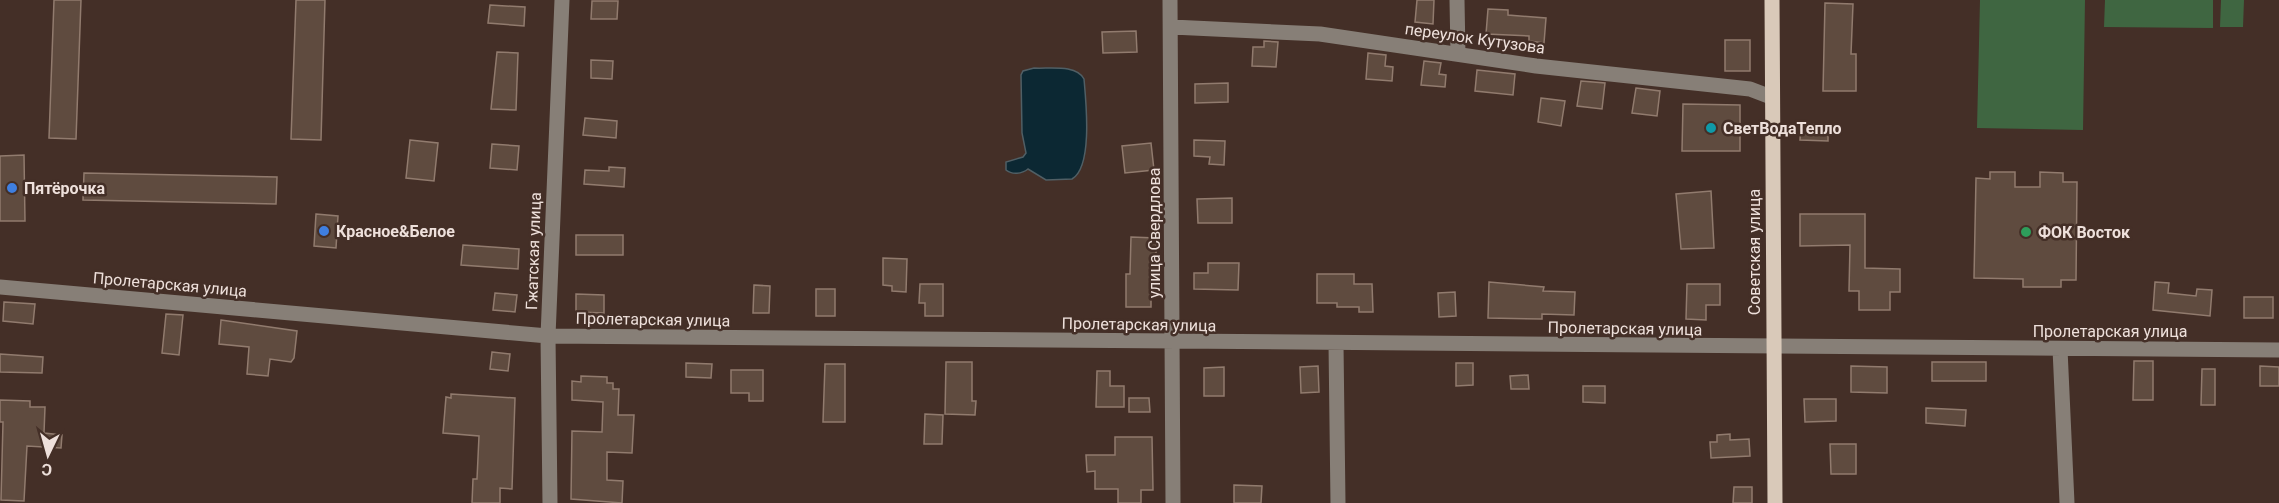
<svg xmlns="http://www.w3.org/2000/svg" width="2279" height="503" font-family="Roboto,sans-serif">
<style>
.green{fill:#3f6641}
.water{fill:#0c2833;stroke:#505f65;stroke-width:1.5}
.building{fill:#5f4b3f;stroke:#917b6e;stroke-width:1.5}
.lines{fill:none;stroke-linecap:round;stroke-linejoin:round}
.minor{stroke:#877f77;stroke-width:15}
.major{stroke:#d9c9b9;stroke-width:15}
.culture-dot{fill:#0f9aa8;stroke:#442f27;stroke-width:2}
.shop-dot{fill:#3f7fe0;stroke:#442f27;stroke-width:2}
.leisure-dot{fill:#2e9e5b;stroke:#442f27;stroke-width:2}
.labels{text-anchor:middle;stroke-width:5;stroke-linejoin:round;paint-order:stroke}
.street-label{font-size:16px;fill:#eee0db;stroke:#442f27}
.poi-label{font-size:16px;font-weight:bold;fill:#eee0db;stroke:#442f27;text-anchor:start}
</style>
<rect width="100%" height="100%" fill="#442f27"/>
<!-- green -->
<path class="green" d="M1980,0H2085L2083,130L1977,128Z
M2105,0H2213V28L2104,27Z
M2221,0H2244L2243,27H2220Z"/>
<!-- water -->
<path class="water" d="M1034,68C1049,69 1076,64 1084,79C1086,102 1093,167 1072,179L1046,180L1028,169C1022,174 1012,175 1006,170V162L1023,157L1026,153L1022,133L1021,75L1023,71Z"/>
<!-- building -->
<path class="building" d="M54,0H81L76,139L49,138Z
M296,0H325L321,140L291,139Z
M1417,0H1434L1433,24L1415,22Z
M592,1H618L617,19H591Z
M1825,3L1853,4L1851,54H1856V91H1823Z
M490,5L525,7L524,26L488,23Z
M1488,9L1508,10V15L1546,18L1544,43L1529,41V36L1486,34Z
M1136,31L1137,52L1103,53L1102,32Z
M1725,40H1750V71H1725Z
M1264,41L1278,42L1276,67L1252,66L1253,47H1264Z
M497,52L518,53L516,110L491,109Z
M1368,53L1386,55L1385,66L1393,67L1392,81L1366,79Z
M591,60L613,61L612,79L591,78Z
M1424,61L1441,63L1439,74L1446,75L1445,87L1421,85Z
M1477,70L1515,74L1513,95L1475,91Z
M1581,81L1605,83L1602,109L1577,106Z
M1228,83V102L1195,103V84Z
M1636,88L1660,91L1657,116L1632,113Z
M1541,98L1565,101L1561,126L1538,122Z
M1683,104L1740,105V151H1682Z
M585,118L617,121L616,138L583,135Z
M1801,123L1828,125V141L1800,140Z
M410,140L438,143L434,181L406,178Z
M1194,140L1225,141L1224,165L1209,164L1210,157L1194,156Z
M1151,143L1154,170L1125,173L1122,146Z
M492,144L519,146L517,170L490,168Z
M24,155L25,221H0V156Z
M609,167L625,168L624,187L584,184L585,170L609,171Z
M1990,172H2015V187H2040V172L2063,173V182H2077L2076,280H2061V287H2023V279L1974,278L1976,178L1990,179Z
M84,173L277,177L276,204L83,200Z
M1711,191L1714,248L1681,249L1676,194Z
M1232,198V223H1198L1197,199Z
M316,214L338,216L336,248L314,246Z
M1800,214H1865V268L1900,269V292H1890V310H1859V291H1849L1850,245L1800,246Z
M576,235H623V255H576Z
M1131,237L1156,238V262H1151V307H1126V274H1130Z
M463,245L519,249L518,269L461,265Z
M883,258L907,259L906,292L892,291V286L883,285Z
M1208,263H1239L1238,290L1194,289V273H1208Z
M1317,274H1354V284H1372L1373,312H1359V307H1337V303H1317Z
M1489,282L1544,287L1543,291L1575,292L1574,315L1542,314V319L1488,318Z
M2155,282L2169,283L2168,293L2196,296L2197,289L2212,290L2210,316L2153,310Z
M920,284H943V316H925V303H919Z
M1687,284H1720V305H1706V320L1686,319Z
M754,285L770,286L769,313H753Z
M816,289H835V316H816Z
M1455,292L1456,316L1439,317L1438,293Z
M495,293L517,295L515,312L493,310Z
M576,294L604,295V313L576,312Z
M2244,297H2273V318H2244Z
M4,302L35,304L33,324L3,321Z
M166,314L183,315L179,355L162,353Z
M221,320L297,331L294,358L291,362L270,359L268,376L247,374L249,347L219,344Z
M492,352L510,354L508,371L490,369Z
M0,354L43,357L42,373L0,372Z
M2134,361H2153V400H2133Z
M946,362H972V401H976L975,415L945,414Z
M1932,362H1986V381H1932Z
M686,363L712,364L711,378L686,377Z
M1456,363H1473V385L1456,386Z
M825,364H845V422H823Z
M1318,366L1319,392L1301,393L1300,367Z
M1851,366L1887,367V393L1851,392Z
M2260,366L2279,367V386H2260Z
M1224,367V396H1204V368Z
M2202,369H2215V405H2201Z
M731,370H763V401H749V393H731Z
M1097,371H1110V386H1124V407H1096Z
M1528,375L1529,389H1511L1510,376Z
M581,376L607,377V383H613V389H619L618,415H634L632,453L607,452V480L623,481L622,503L571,499L572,431L602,432L603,402L572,400V381L581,382Z
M1583,386H1605V403L1583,402Z
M451,394L515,398L512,489L500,488V503H472L473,479H477L479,436L443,433L446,397L451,398Z
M1129,398H1149L1150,412H1129Z
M1804,399H1836V421L1805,422Z
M0,400L30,401V407H45L44,433L62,435L61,448L27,446L24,501L1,500L3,422H0Z
M1926,408L1966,410L1965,426L1926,423Z
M925,414L943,415L942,444H924Z
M1730,434V440L1749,439L1750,456L1711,458L1710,442H1717V435Z
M1115,437H1152L1153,490H1141V503H1118V489H1095V471L1087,472L1086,455H1115Z
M1830,444H1856V474H1831Z
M1234,485L1262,486L1261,503H1234Z
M1734,487H1752V503H1733Z"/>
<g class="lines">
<!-- minor -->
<path class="minor" d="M1170,0L1173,503
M1457,0L1458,54
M1172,27L1320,34L1536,66L1750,89L1771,97
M0,287L548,336L2279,350
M1336,344L1338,503
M2060,349L2067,503
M550,503L548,336L562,0"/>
<!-- major -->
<path class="major" d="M1772,0L1775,503"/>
</g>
<!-- markers -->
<circle class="culture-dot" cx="1711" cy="128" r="6"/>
<g class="shop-dot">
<circle cx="12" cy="188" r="6"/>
<circle cx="324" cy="231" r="6"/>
</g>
<circle class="leisure-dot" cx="2026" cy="232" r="6"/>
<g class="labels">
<!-- street labels -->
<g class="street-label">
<text transform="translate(1475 38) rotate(8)" y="6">переулок Кутузова</text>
<text transform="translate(1154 233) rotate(-90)" y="6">улица Свердлова</text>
<text transform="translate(533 251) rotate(-88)" y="6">Гжатская улица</text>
<text transform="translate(1754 252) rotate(-90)" y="6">Советская улица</text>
<text transform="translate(170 284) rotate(5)" y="6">Пролетарская улица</text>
<text transform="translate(653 319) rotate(1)" y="6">Пролетарская улица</text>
<text transform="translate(1139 324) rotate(1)" y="6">Пролетарская улица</text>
<text transform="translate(1625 328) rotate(1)" y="6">Пролетарская улица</text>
<text x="2110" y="337">Пролетарская улица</text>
</g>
<!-- poi labels -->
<g class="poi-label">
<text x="1723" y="134">СветВодаТепло</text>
<text x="24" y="194">Пятёрочка</text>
<text x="336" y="237">Красное&amp;Белое</text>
<text x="2038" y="238">ФОК Восток</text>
</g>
</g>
<!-- north arrow -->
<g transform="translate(48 455) rotate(185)" stroke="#442f27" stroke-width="4.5" paint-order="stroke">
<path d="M0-4.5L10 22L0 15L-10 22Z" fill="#eee0db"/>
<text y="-9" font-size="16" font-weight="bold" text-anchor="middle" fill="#eee0db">С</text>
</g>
</svg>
